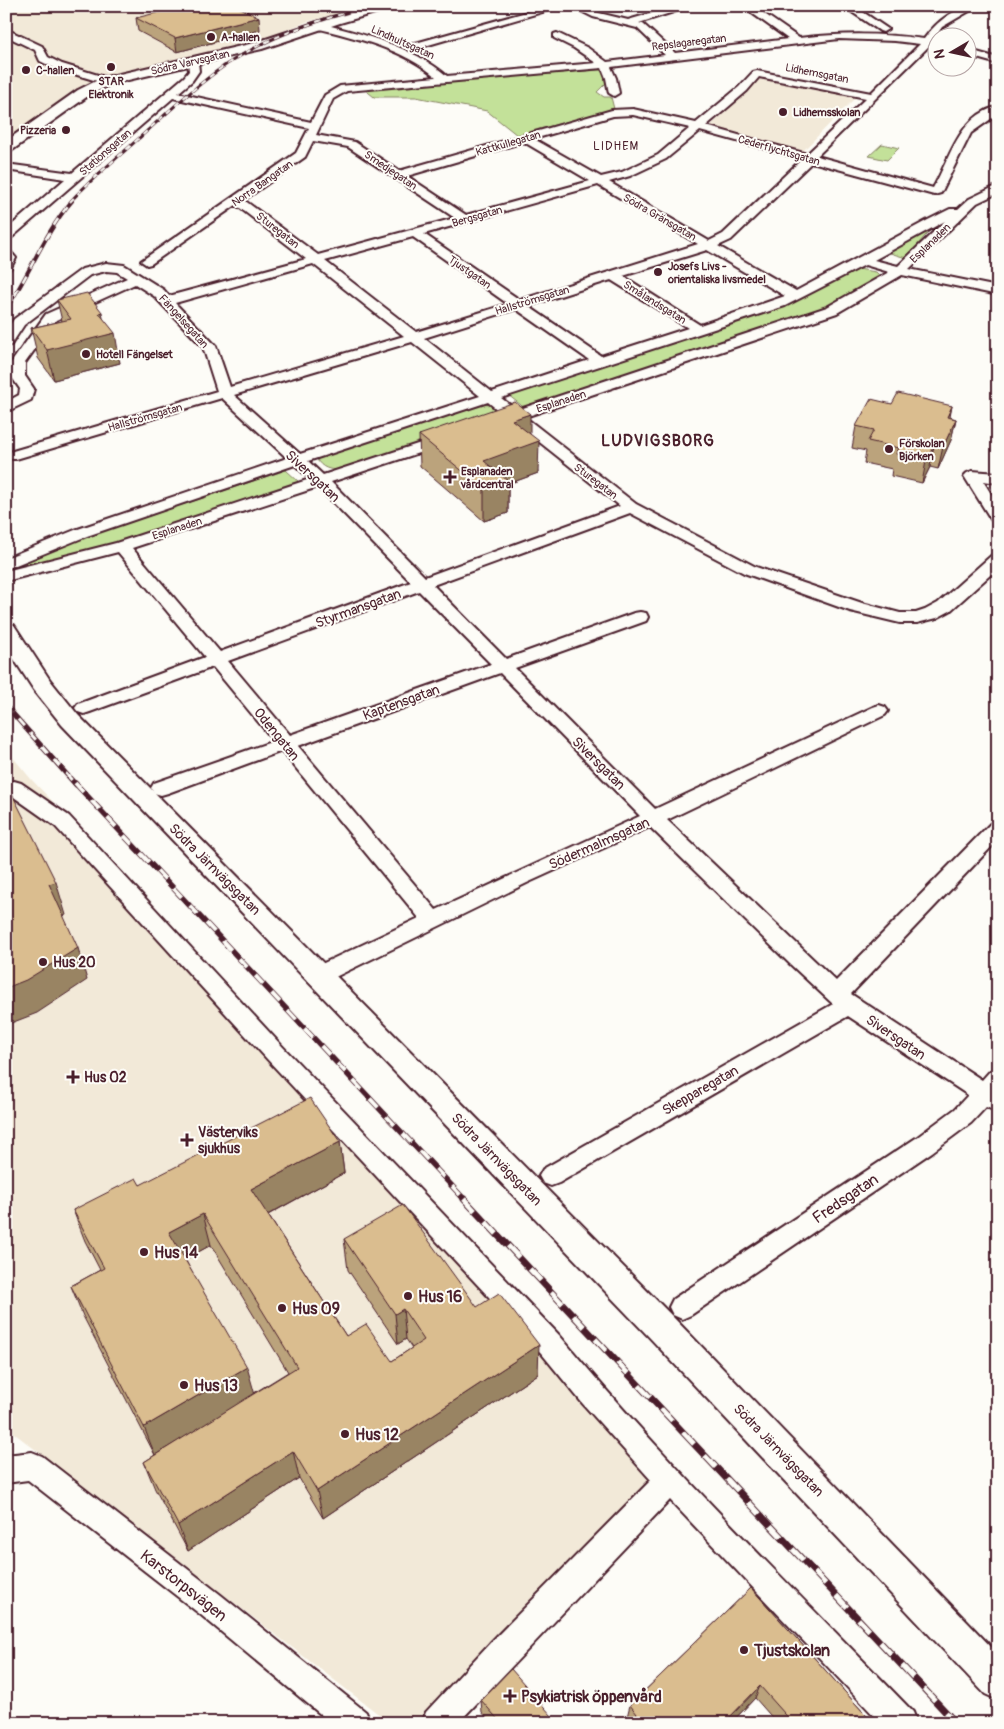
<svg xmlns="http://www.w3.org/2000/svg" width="1004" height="1729" font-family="Pangolin,sans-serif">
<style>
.built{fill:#f2e9d8}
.green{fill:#c3e199;stroke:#868062}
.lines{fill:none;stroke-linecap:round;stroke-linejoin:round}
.minor-casing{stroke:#4a1f2b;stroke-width:4}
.tertiary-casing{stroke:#4a1f2b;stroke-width:4}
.minor{fill:#fdfcf7;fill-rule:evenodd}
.tertiary{fill:#fdfcf7;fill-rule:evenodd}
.rail-far4-casing{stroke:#4a1f2b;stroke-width:3}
.rail-far3-casing{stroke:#4a1f2b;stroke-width:4}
.rail-far2-casing{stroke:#4a1f2b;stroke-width:5}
.rail-far1-casing{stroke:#4a1f2b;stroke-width:5.5}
.rail-casing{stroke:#4a1f2b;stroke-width:7}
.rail-far4{stroke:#fdfcf7;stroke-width:2;stroke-dasharray:5.5;stroke-linecap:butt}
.rail-far3{stroke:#fdfcf7;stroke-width:2.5;stroke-dasharray:8;stroke-linecap:butt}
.rail-far2{stroke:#fdfcf7;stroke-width:3;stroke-dasharray:9;stroke-linecap:butt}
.rail-far1{stroke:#fdfcf7;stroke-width:4;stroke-dasharray:12;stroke-linecap:butt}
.rail{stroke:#fdfcf7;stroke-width:5;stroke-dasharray:16;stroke-linecap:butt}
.wall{fill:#bba37b;stroke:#4a1f2b;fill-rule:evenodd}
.shaded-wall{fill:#998464;stroke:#4a1f2b}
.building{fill:#dabd8f;stroke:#4a1f2b}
.poi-dot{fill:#4a1f2b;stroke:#fdfcf7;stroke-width:2}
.labels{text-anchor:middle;stroke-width:4;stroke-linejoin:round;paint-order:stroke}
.far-poi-label{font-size:11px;font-weight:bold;fill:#4a1f2b;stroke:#fdfcf7;text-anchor:start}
.far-street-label{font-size:11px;fill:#4a1f2b;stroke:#fdfcf7}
.far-neighbourhood-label{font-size:12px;letter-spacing:1px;fill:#4a1f2b;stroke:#fdfcf7}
.street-label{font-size:14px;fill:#4a1f2b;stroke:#fdfcf7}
.poi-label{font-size:14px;font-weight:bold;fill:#4a1f2b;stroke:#fdfcf7;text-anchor:start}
.far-district-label{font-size:16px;font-weight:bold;letter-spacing:1px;fill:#4a1f2b;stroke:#fdfcf7}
.near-street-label{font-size:16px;fill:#4a1f2b;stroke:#fdfcf7}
.near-poi-label{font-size:16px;font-weight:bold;fill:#4a1f2b;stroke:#fdfcf7;text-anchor:start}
</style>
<rect width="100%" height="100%" fill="#fdfcf7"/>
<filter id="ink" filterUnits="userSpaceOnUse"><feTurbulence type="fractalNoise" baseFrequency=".02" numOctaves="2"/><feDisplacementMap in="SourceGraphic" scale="10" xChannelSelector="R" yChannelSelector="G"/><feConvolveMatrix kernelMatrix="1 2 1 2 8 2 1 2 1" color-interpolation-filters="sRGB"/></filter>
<g filter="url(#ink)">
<!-- built -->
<path class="built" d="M6,6H368L306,22L242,48L90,83L6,144Z
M760,79L856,97L801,153L709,127Z
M6,749L31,779L160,913L578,1367L681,1475L454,1723H390L6,1427Z"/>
<!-- green -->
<path class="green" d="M600,70L604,74L606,83L597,92L604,97H611L614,109L517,135L487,111L416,97H374L363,88Z
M882,144L899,148L887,160L869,156Z
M932,228L906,258L887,252Z
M858,269L876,272L882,278L836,304L814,313L526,409L508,395L796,300L851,271Z
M480,404L490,405L500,416L342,470C330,470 322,469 316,458Z
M286,470L299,482L96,549L14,570L13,567L89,536Z"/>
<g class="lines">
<!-- minor casing -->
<g class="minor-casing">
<path id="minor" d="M548,6H563L418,48H412L410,46L412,44Z
M571,6H583L599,13L628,20L677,6H692L639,23L643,24L675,53L788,39L742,6H753L799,38C844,33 880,33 924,39C937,21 956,6 978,6L942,27L933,40H936V46L930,45L817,156L933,188C951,157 958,117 998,106V114L971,133L941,193L934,195L812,162L731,240L718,246L796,291L928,220L950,209H958L969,199L998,185V193L977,203L909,269L998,287V295L902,275L837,313L525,417L636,504L756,567L862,603L900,613H916L925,610L938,603L992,555L998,553V568L950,611L937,618L917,623H900L850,611L744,573L630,513L433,585L506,659L634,613L640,612L646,613L648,617L646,621L515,668L655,809L873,707L879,705L885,707L888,711L885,715L667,820L836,981L991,823L998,821V840L851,994L982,1080L990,1071L998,1069V1112L986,1107L971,1123L932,1152L691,1315L682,1319L673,1315L669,1307L673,1299L916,1138L955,1109L968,1095L848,1016L559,1183L551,1186L543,1183L539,1176L543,1169L833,1004L790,964L650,827L527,883L327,981L319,983L311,981L308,975L311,969L419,918L282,751L168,793L161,795L154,793L151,788L154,783L274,741L213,667L90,712L84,714L78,712L75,708L78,704L205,657L118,552L6,581V571L116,543L310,479L295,465L87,536L6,569V558L75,530L287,458L222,398L16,459H6V453L217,391L203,347L154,296L135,284L56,320L25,363V376L34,389L31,400L6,412V402L19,395L20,389L11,376V363L46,314L127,278L117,272L106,271L90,275L24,325L11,345L6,346V331L14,319L82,269L106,263L124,265L164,290L169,296L306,259L236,205L151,264L147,265L141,261L296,153L309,128L173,98L10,239L6,240V230L65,179L6,170V164L72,173L184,77L189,71L188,62L193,59L198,62L199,71L192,81L178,93L311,122L325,95L340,86L436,77C404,49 356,38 316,28V24L319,23C363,34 412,46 447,76L596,63L574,48L554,38V34L557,33L588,48L607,62L665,55L637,28L593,17ZM839,39L895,41L920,44L871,93L757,71L753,72L739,87L696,123L633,109L612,110L399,171L355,142L316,135L333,99L347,91L602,68L606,78L609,93L614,96L619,93L616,78L611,67ZM759,77L866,98L807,154L706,126L747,91ZM633,115L690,128L658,155L622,172L601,177L534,139L613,116ZM700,131L802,159L723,234L709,241L609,182L630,176L666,159ZM313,141L348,147L455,218L318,255L244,200L305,157ZM524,142L590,181L466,215L407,176ZM598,185L698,244L520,300L424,234ZM945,221L898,266L874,260ZM413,237L508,304L416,332L325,261ZM707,250L785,296L700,325L623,276ZM313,264L404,336L230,387L216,346L175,303ZM865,265L889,272L827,307L517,410L501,398L785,306ZM611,280L688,328L601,356L528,306ZM516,309L589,360L492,392L424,338ZM412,342L480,396L300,454L234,395ZM488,402L504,415L497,417L495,420L497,423L502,424L513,421L620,506L425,577L331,482L449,443L451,440L449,437H439L323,475L308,461ZM318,487L411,582L220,652L132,548ZM419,591L491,664L290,735L228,661ZM500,673L640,816L436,910L298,746Z
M843,6H854L888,29L883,32L880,31Z
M6,29L42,46L48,57L62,64L111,79L112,81L107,84L54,68L40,61L35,50L6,36Z
M966,49L998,58V64L966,55Z
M6,250L10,251L16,258L10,269L6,270Z
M972,471L998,473V483L983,481L998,505V523L992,521L964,476L967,473Z
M14,781L21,783L69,816L283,1047L560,1336C670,1468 794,1589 913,1712L917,1723H881L670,1500L458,1723H422L426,1712L490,1643L651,1480L583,1404L542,1354L267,1059L55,826L11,795L6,796V783Z
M32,1452L42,1456L221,1595L366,1712L370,1723H331L201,1615L28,1480L6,1483V1455Z"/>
</g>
<!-- tertiary casing -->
<g class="tertiary-casing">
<path id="tertiary" d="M374,6H394L392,8L340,23L262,49L111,84L88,96L11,151L6,152V141L78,90L102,78L254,43L332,17Z
M6,624L14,625L50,680L78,715L673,1317L998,1654V1700L985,1694L651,1339L62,725L34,690L6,647Z"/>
</g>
<!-- minor -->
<use href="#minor" class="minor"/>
<!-- tertiary -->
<use href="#tertiary" class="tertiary"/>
<!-- rail-far4 casing -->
<g class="rail-far4-casing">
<path id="rail-far4" d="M70,202C91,179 115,160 137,140C166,114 195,86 227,64C271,35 321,19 371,6"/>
</g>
<!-- rail-far3 casing -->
<g class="rail-far3-casing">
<path id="rail-far3" d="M6,309C30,274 44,233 72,201"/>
</g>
<!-- rail-far2 casing -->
<g class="rail-far2-casing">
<path id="rail-far2" d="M6,706L76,785"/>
</g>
<!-- rail-far1 casing -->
<g class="rail-far1-casing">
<path id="rail-far1" d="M75,783L465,1200"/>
</g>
<!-- rail casing -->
<g class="rail-casing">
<path id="rail" d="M464,1199L956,1723"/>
</g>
<!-- rail-far4 -->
<use href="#rail-far4" class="rail-far4"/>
<!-- rail-far3 -->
<use href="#rail-far3" class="rail-far3"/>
<!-- rail-far2 -->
<use href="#rail-far2" class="rail-far2"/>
<!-- rail-far1 -->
<use href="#rail-far1" class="rail-far1"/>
<!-- rail -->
<use href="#rail" class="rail"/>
</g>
<!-- wall -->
<path class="wall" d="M136,18L260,30L177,52L138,31Z
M57,300L103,318L120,363L54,380L38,358L31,328L62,321Z
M892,404L952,406L950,417L956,419L951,440L938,469L930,467L922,483L891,476L892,469L864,463L866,451L852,448L856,426Z
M530,434L538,473L508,484V513L484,521L420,466L419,435Z
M340,1142L344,1173L268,1215L346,1336L392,1361L412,1348L406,1339L398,1344L348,1270L344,1239L477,1307L538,1374L323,1518L299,1478L188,1551L155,1489L144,1462L155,1455L83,1316L71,1286L100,1270L85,1241L73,1210L140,1185ZM211,1245L288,1372L254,1393L185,1259Z
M751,1588L873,1723H777L755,1698L731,1723H632L627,1717L630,1705Z
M481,1700L558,1723H491L482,1712Z"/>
<!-- shaded-wall -->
<path class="shaded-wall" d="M259,17L260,30L177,52L175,38Z
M102,312L106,335L115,333L120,363L54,380L47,350L99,313Z
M952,406L947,428V417Z
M530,414V444L539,441L538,473L508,484V513L484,521V461L512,420Z
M956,419L951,440L938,469L943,447Z
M934,445L930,467L922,483L926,461Z
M56,882L66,915L59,918L49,884Z
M78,948L87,980L37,1013L6,1025V988Z
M340,1142L344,1173L258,1220L251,1189Z
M203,1214L211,1245L178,1263L169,1232Z
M403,1309L406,1339L398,1344L395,1314Z
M539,1345L538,1374L323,1518L317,1491Z
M247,1367L255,1395L155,1455L144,1427Z
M293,1451L299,1478L188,1551L178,1525Z
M760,1686L755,1698L731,1723H724Z"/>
<!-- building -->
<path class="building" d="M184,6H236L259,17L175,38L136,18Z
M87,293L102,312L99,313L115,333L47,350L31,328L71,319L57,300Z
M898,393L952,406L947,417L956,419L943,447L934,445L926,461L896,454L899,448L868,441L874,430L856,426L871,399L892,404Z
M515,402L530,414L512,420L539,441L484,461L508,481L484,489L419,435Z
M6,782L56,882L49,884L78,948L26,980L6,988Z
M310,1098L340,1142L251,1189L346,1336L366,1324L392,1361L424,1340L403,1309L395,1314L344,1239L403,1205L477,1307L499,1293L539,1345L317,1491L293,1451L178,1525L144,1462L297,1367L203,1214L169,1232L247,1367L144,1427L71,1286L104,1268L73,1210L136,1178L140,1185Z
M751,1588L873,1723H793L760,1686L724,1723H644L630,1705Z
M511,1669L558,1723H501L481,1700Z"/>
</g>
<!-- markers -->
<g class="poi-dot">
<circle cx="211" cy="37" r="5"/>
<circle cx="111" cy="67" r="5"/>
<circle cx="26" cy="70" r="5"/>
<circle cx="783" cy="112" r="5"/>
<circle cx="66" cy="130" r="5"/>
<circle cx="658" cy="272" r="5"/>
<circle cx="86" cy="354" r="5"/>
<circle cx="889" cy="449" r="5"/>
<path d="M447.5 469.5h5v5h5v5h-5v5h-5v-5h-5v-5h5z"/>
<circle cx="43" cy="962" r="5"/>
<path d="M70.5 1069.5h5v5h5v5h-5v5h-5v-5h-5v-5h5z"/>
<path d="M184.5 1132.5h5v5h5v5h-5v5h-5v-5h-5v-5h5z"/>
<circle cx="144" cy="1252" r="5"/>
<circle cx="408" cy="1296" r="5"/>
<circle cx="282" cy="1308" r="5"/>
<circle cx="184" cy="1385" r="5"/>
<circle cx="345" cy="1434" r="5"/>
<circle cx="744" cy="1650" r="5"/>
<path d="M507.5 1688.5h5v5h5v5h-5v5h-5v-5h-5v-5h5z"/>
</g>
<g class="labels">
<!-- far-poi labels -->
<g class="far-poi-label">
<text x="221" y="41">A-hallen</text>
<text x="36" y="74">C-hallen</text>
<text x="111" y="85" text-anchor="middle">STAR<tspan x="111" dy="13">Elektronik</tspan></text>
<text x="793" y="116">Lidhemsskolan</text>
<text x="56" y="134" text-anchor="end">Pizzeria</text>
<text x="668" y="270">Josefs Livs -<tspan x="668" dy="13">orientaliska livsmedel</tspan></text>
<text x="96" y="358">Hotell Fängelset</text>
<text x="899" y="447">Förskolan<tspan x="899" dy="13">Björken</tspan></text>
<text x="461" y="475">Esplanaden<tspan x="461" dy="13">vårdcentral</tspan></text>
</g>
<!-- far-street labels -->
<g class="far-street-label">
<text transform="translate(403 42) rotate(24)" y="4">Lindhultsgatan</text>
<text transform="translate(689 42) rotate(-7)" y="4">Repslagaregatan</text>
<text transform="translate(190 62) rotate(-13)" y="4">Södra Varvsgatan</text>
<text transform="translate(817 73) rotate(11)" y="4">Lidhemsgatan</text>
<text transform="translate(508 143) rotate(-16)" y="4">Kattkullegatan</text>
<text transform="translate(779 150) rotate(16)" y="4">Cederflychtsgatan</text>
<text transform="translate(105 152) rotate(-41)" y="4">Stationsgatan</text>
<text transform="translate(391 170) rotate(34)" y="4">Smedjegatan</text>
<text transform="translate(262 183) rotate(-35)" y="4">Norra Bangatan</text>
<text transform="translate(477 216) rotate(-16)" y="4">Bergsgatan</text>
<text transform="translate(660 217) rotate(30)" y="4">Södra Gränsgatan</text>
<text transform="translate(278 230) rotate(38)" y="4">Sturegatan</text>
<text transform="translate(930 243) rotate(-44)" y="4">Esplanaden</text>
<text transform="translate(470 272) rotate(35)" y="4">Tjustgatan</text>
<text transform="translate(532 300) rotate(-17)" y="4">Hallströmsgatan</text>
<text transform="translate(655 302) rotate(32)" y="4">Smålandsgatan</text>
<text transform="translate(184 321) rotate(48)" y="4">Fängelsegatan</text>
<text transform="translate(561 401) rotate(-18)" y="4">Esplanaden</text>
<text transform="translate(145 417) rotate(-16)" y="4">Hallströmsgatan</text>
<text transform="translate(596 481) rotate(37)" y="4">Sturegatan</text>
<text transform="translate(177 528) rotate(-18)" y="4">Esplanaden</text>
</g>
<!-- far-neighbourhood labels -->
<g class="far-neighbourhood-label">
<text x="616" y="150">LIDHEM</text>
</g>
<!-- street labels -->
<g class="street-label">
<text transform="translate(313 476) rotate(43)" y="5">Siversgatan</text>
<text transform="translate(358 608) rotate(-20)" y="5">Styrmansgatan</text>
<text transform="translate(401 702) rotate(-20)" y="5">Kaptensgatan</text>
<text transform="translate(277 734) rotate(51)" y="5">Odengatan</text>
<text transform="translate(599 763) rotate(45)" y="5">Siversgatan</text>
<text transform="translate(599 843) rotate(-24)" y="5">Södermalmsgatan</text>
<text transform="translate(215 869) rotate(45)" y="5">Södra Järnvägsgatan</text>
<text transform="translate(896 1037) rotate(34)" y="5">Siversgatan</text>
<text transform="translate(700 1090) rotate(-30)" y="5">Skepparegatan</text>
<text transform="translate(497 1159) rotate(46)" y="5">Södra Järnvägsgatan</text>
<text transform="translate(779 1450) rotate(46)" y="5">Södra Järnvägsgatan</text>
</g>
<!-- poi labels -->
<g class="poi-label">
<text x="53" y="967">Hus 20</text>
<text x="84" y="1082">Hus 02</text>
<text x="198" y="1137">Västerviks<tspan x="198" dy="16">sjukhus</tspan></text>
</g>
<!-- far-district labels -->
<g class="far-district-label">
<text x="658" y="446">LUDVIGSBORG</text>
</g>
<!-- near-street labels -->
<g class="near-street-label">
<text transform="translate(845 1198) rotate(-34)" y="6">Fredsgatan</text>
<text transform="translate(184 1585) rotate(38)" y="6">Karstorpsvägen</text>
</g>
<!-- near-poi labels -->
<g class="near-poi-label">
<text x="154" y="1258">Hus 14</text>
<text x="418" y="1302">Hus 16</text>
<text x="292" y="1314">Hus 09</text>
<text x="194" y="1391">Hus 13</text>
<text x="355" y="1440">Hus 12</text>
<text x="754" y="1656">Tjustskolan</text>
<text x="521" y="1702">Psykiatrisk öppenvård</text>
</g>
</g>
<!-- margin -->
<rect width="1004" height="1729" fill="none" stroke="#fdfcf7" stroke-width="25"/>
<rect x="12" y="12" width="979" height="1704" fill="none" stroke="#4a1f2b" stroke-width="2" filter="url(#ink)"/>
<!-- north arrow -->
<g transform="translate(952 52) rotate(261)"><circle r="24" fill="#fdfcf7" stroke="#b5a4a5"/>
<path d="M0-4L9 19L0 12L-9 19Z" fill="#4a1f2b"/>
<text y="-8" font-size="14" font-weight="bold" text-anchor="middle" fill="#4a1f2b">N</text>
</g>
</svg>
